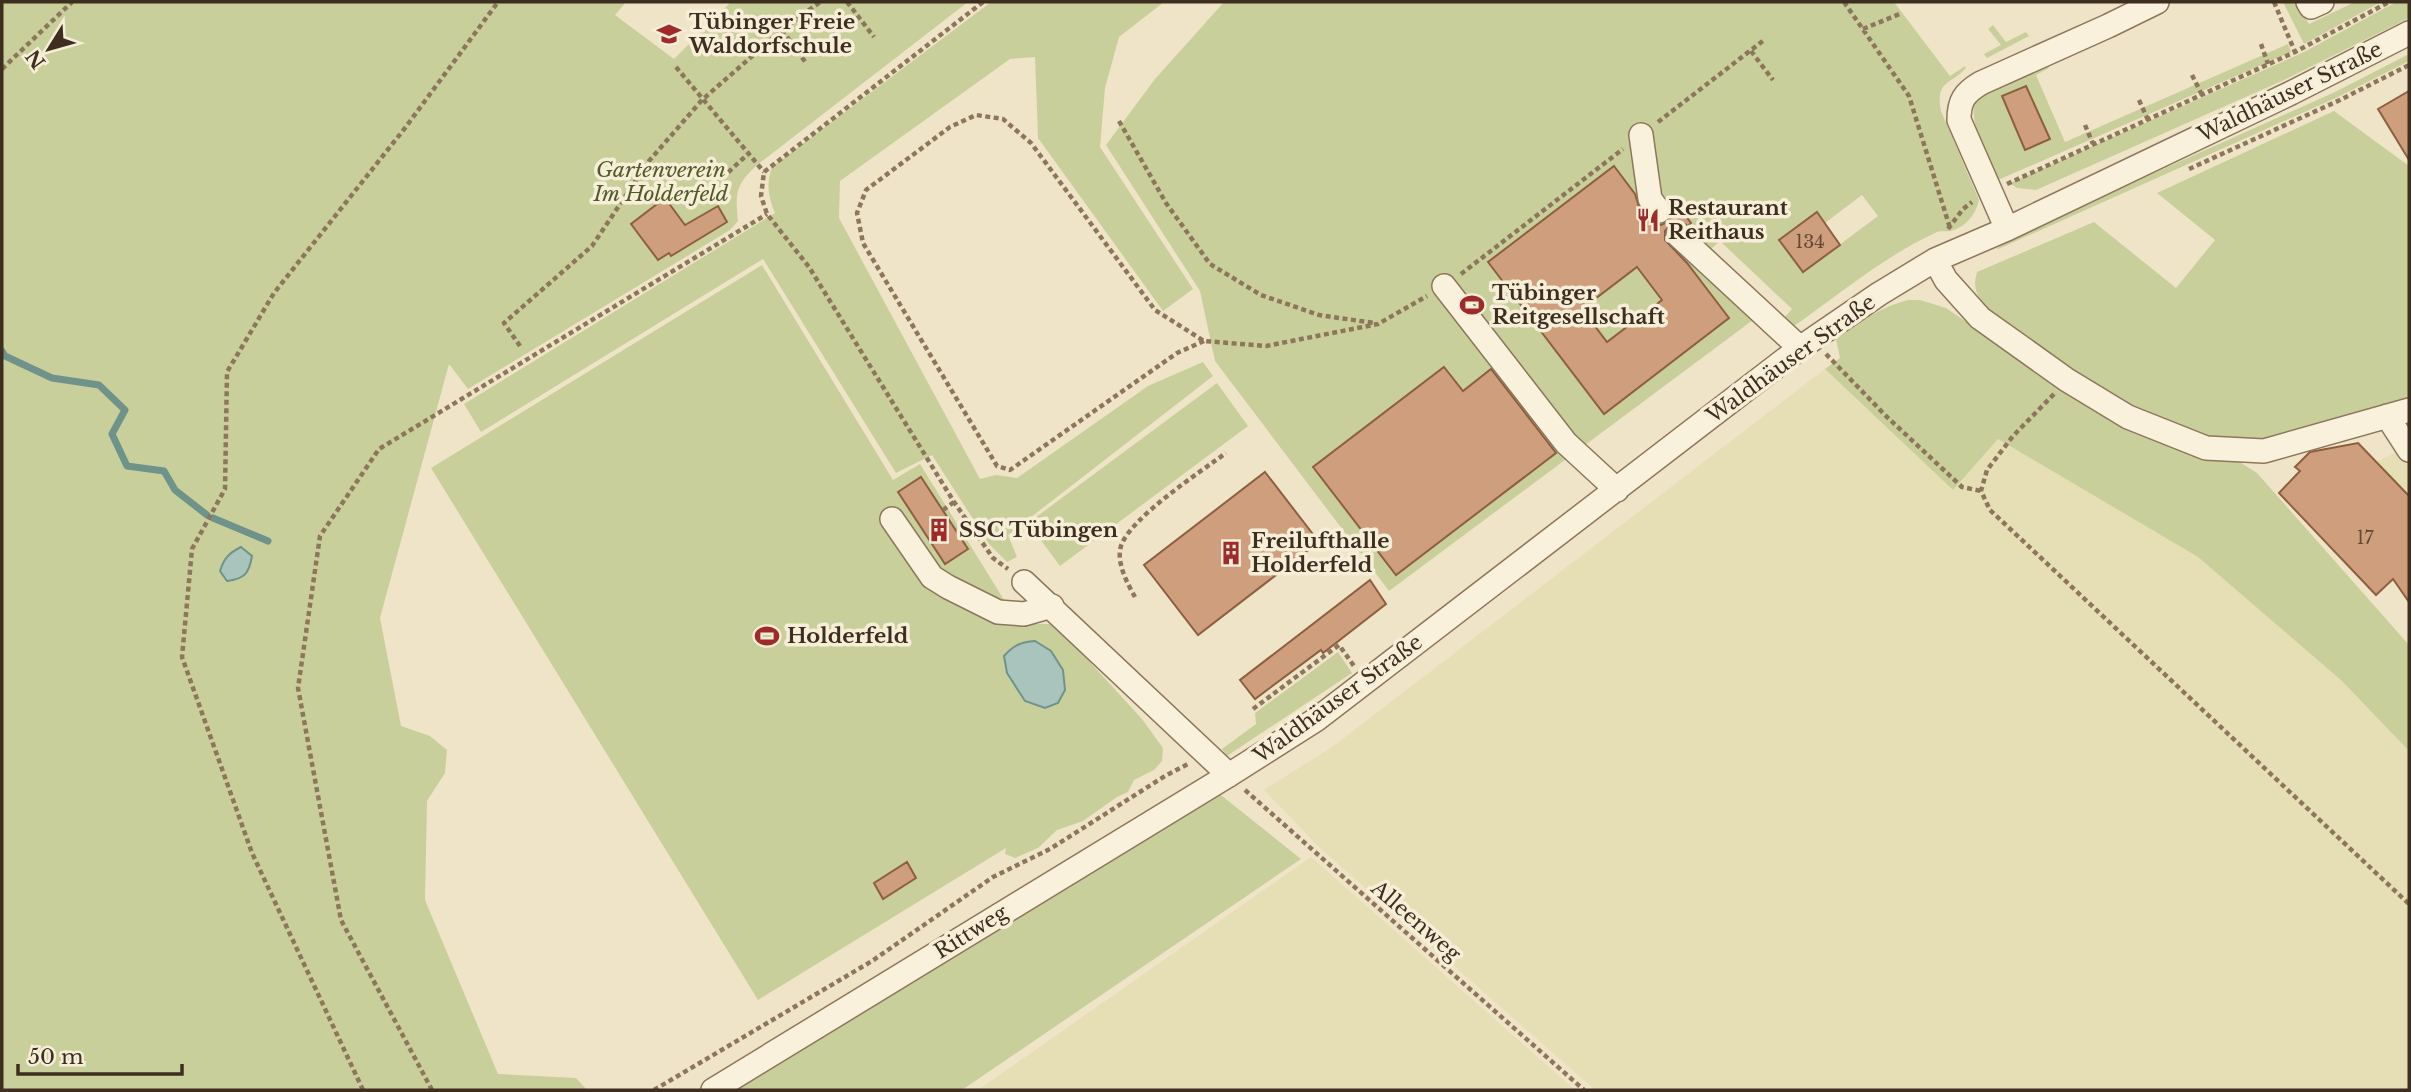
<svg xmlns="http://www.w3.org/2000/svg" width="2411" height="1092" font-family="'Libre Baskerville',serif">
<style>
.farmland{fill:#e6deb5}
.green{fill:#c9cf9b;fill-rule:evenodd}
.water{fill:#a9c4bc;stroke:#6f938a;stroke-width:2}
.lines{fill:none;stroke-linecap:round;stroke-linejoin:round}
.stream{stroke:#6f938a;stroke-width:7}
.building{fill:#cf9f7d;stroke:#8d5f41;stroke-width:2;fill-rule:evenodd}
.minor-casing{stroke:#8d765c;stroke-width:26}
.path{stroke:#8d765c;stroke-width:4.5;stroke-dasharray:5 3.5;stroke-linecap:butt}
.minor{stroke:#faf1dc;stroke-width:23}
.labels{text-anchor:middle;stroke-width:7;stroke-linejoin:round;paint-order:stroke}
.number-label{font-size:18px;fill:#624a37}
.poi-label{font-size:21px;font-weight:bold;fill:#3d2e20;stroke:#f7eed8;text-anchor:start}
.street-label{font-size:21px;fill:#3d2e20;stroke:#f7eed8}
.park-label{font-size:21px;font-style:italic;fill:#4d5a26;stroke:#f7eed8}
</style>
<rect width="100%" height="100%" fill="#f0e4c8"/>
<!-- farmland -->
<path class="farmland" d="M1825,369L1953,490L1998,439L2198,557L2342,681L2409,751V1090H1595L1320,848L1264,790L1332,747Z
M2399,451L2409,463V496L2376,462Z
M1311,857L1575,1090H978Z"/>
<!-- green -->
<path class="green" d="M2,2H626L615,15L674,59L731,2H968L757,165C736,185 735,192 738,221L730,230L468,389L449,364L380,618L401,726L430,736L447,750L445,773L427,801L425,900L498,1074L576,1078L587,1090H2Z
M991,2H1164L1119,37L1105,88L1100,147L1193,289L1163,311L1038,138L1035,57L1010,59L840,181L839,218L980,479L996,475L1017,478L1148,386L1203,362L1213,376L1008,535L1017,557L1007,562L989,544L932,455L896,473L763,259L481,432L464,404L775,213C768,196 766,185 772,167Z
M1224,2H1894L1950,76L1965,66L1966,68C1951,85 1935,80 1941,111L1979,200C1976,214 1966,227 1951,231C1946,232 1941,230 1935,233C1883,257 1837,296 1790,329L1780,322L1792,309L1720,241L1705,254L1753,320L1389,591L1215,361L1200,291L1106,145L1155,79ZM1862,195L1878,216L1803,272L1825,223Z
M2283,2H2296L2309,24L2355,2H2381L2304,44Z
M2396,2H2409V18L2284,80L2036,190L2017,188L2010,183L2304,52Z
M1993,25L2006,42L2026,32L2029,36L1987,58L1984,54L2001,45L1988,29Z
M2288,44L2291,52L1998,180C1990,160 1960,111 1981,93C1992,84 2031,70 2046,63L2049,68L2036,75L2065,142ZM2026,86L2049,139L2025,149L2002,97Z
M2409,54V61L2338,97L1996,250L2005,241L2018,234L2335,92Z
M2334,111L2409,166V402C2358,417 2285,442 2232,439C2194,436 2154,419 2121,401C2092,386 1987,320 1977,293C1974,285 1975,280 1977,272L2094,222L2176,288L2215,240L2157,193Z
M762,265L893,480L920,464L1019,624H1055L1142,719L1163,748L1162,761L1154,770L1134,780L1128,792L1117,797L1083,821L1057,830L1038,848L1015,858L1005,854L1006,848L758,1000L431,468Z
M1908,300H1920L1946,308L2057,384L2238,461L2257,473L2409,645V751L2342,681L2198,557L1998,439L1953,490L1825,369L1840,358L1836,339C1859,322 1880,307 1908,300Z
M1217,383L1248,426L1060,566L1028,523Z
M1338,652L1352,673L1227,756L1222,749L1256,724L1255,713Z
M1217,792L1301,859L962,1090H737Z"/>
<!-- water -->
<path class="water" d="M241,547L252,556C249,573 245,579 227,581L220,571C224,558 229,553 241,547Z
M1035,641L1051,651L1063,670L1065,690L1058,703L1045,708L1025,701L1007,673L1004,656C1014,645 1021,642 1035,641Z"/>
<g class="lines">
<!-- stream -->
<path class="stream" d="M2,351L5,356L52,378L99,385L125,410L112,434L127,466L164,471L175,490L207,515
M213,518L268,541"/>
</g>
<!-- building -->
<path class="building" d="M2026,86L2050,139L2025,150L2002,96Z
M2409,91V160L2378,109Z
M1614,166L1635,194L1639,207L1653,224L1661,225L1668,222L1672,216L1671,204L1674,201L1691,223L1688,226L1682,222H1673L1665,231V240L1687,263L1729,318L1604,414L1488,262ZM1637,267L1662,300L1607,342L1582,309Z
M665,198L685,225L718,206L727,222L671,256L669,253L658,260L631,224Z
M1817,212L1840,245L1803,272L1779,240Z
M1444,367L1463,391L1491,369L1556,453L1396,575L1313,467Z
M2358,443L2409,496V602L2393,579L2376,595L2279,493L2300,471L2295,467L2310,452Z
M1265,472L1319,542L1198,635L1144,565Z
M921,477L968,549L945,564L898,492Z
M1370,580L1386,604L1323,653L1321,650L1255,699L1240,680Z
M907,862L916,878L883,899L874,883Z"/>
<g class="lines">
<!-- minor casing -->
<g class="minor-casing">
<path id="minor" d="M2308,2L2311,7L2322,2
M1641,135L1650,199L1659,211
M2007,229L1959,120C1959,101 1964,93 1981,83L2108,26L2157,2
M1678,235L1800,348
M1935,260L1946,280L1980,318L2067,380L2128,417L2206,448L2264,451L2409,410
M1444,286L1566,443L1617,490
M2387,416L2409,450
M892,519L932,577L948,587L998,612L1024,614L1052,606
M1024,582L1229,775
M713,1090L1229,775L1317,719L1800,348L1879,294L1935,260L2007,229L2291,93L2409,33"/>
</g>
<!-- path -->
<path class="path" d="M847,2L874,37
M983,2L764,172L761,196L767,214L809,267L954,502L993,558L1008,569
M1844,2L1909,96L1950,228
M2274,2L2295,52
M1863,29L1902,13
M782,30L806,63
M2261,44L2268,64
M1751,51L1773,80
M676,67L764,172
M2,69L72,2
M2192,75L2202,95
M2139,100L2148,120
M1119,121L1166,203L1210,264L1261,295L1319,315L1374,323
M1658,122L1764,40
M2085,125L2093,144
M2189,169L2340,100L2409,65
M722,178L748,154
M2007,184L2295,52L2389,2
M1948,229L1963,209L1972,202
M1461,274L1623,149
M1204,341L1177,353L1010,470L997,466L863,243L857,213L866,190L950,127L976,115L1003,119L1031,143L1155,310L1204,341L1266,346L1378,324L1427,296
M520,346L504,323L592,246L649,161L702,100L782,30L820,2
M1826,354L1886,416L1962,487L1981,491
M2054,394L2013,436L1987,470L1981,491L1990,510L2409,904
M943,510L954,502
M1135,597C1127,583 1116,562 1121,546C1130,518 1200,472 1226,453
M1253,709L1339,645L1354,666
M1245,790L1584,1090
M363,1090L252,853L182,657L192,549L225,489L227,372L274,293L405,128L498,2
M432,1090L341,920L298,688L320,536L379,449L767,214
M654,1090L872,961L993,877L1050,849L1165,776L1188,764"/>
<!-- minor -->
<use href="#minor" class="minor"/>
</g>
<!-- icons -->
<defs>
<g id="school-bare" transform="scale(1.89)"><path d="M0-5L7-2L0 1L-7-2ZM-4 1L0 2.5L4 1V4Q0 6-4 4Z" fill="#9e2a2b" stroke="#f7eed8" stroke-width="2.5" paint-order="stroke"/></g>
<g id="restaurant-bare" transform="scale(1.89)"><path d="M-5-6h1v4h1v-4h1v4h1v-4h1v5L-1.5 .5V6h-2V.5L-5-1ZM5-6V6H3V1.5H1.5Q1.5-4 5-6Z" fill="#9e2a2b" stroke="#f7eed8" stroke-width="2.5" paint-order="stroke"/></g>
<g id="stadium-bare" transform="scale(1.89)"><path d="M0-5a6.5 5 0 1 0 0 10a6.5 5 0 1 0 0-10ZM-3.5-1.8h7v3.6h-7Z" fill="#9e2a2b" stroke="#f7eed8" stroke-width="2.5" paint-order="stroke"/></g>
<g id="building-bare" transform="scale(1.89)"><path d="M-4-6H4V6H1V3H-1V6H-4ZM-2.5-4.3h1.7v1.8h-1.7ZM.8-4.3h1.7v1.8H.8ZM-2.5-1h1.7V.8h-1.7ZM.8-1h1.7V.8H.8Z" fill="#9e2a2b" stroke="#f7eed8" stroke-width="2.5" paint-order="stroke"/></g>
</defs>
<g fill-rule="evenodd">
<use href="#school-bare" x="669" y="34"/>
<use href="#restaurant-bare" x="1648" y="220"/>
<use href="#stadium-bare" x="1472" y="305"/>
<use href="#building-bare" x="939" y="530"/>
<use href="#building-bare" x="1231" y="553"/>
<use href="#stadium-bare" x="767" y="636"/>
</g>
<g class="labels">
<!-- number labels -->
<g class="number-label">
<text x="1810" y="248">134</text>
<text x="2365" y="544">17</text>
</g>
<!-- poi labels -->
<g class="poi-label">
<text x="689" y="29">Tübinger Freie<tspan x="689" dy="24">Waldorfschule</tspan></text>
<text x="1668" y="215">Restaurant<tspan x="1668" dy="24">Reithaus</tspan></text>
<text x="1492" y="300">Tübinger<tspan x="1492" dy="24">Reitgesellschaft</tspan></text>
<text x="959" y="537">SSC Tübingen</text>
<text x="1251" y="548">Freilufthalle<tspan x="1251" dy="24">Holderfeld</tspan></text>
<text x="787" y="643">Holderfeld</text>
</g>
<!-- street labels -->
<g class="street-label">
<text transform="translate(2290 92) rotate(-26)" y="7">Waldhäuser Straße</text>
<text transform="translate(1791 359) rotate(-36)" y="7">Waldhäuser Straße</text>
<text transform="translate(1338 699) rotate(-36)" y="7">Waldhäuser Straße</text>
<text transform="translate(1416 921) rotate(41)" y="7">Alleenweg</text>
<text transform="translate(971 932) rotate(-32)" y="7">Rittweg</text>
</g>
<!-- park labels -->
<g class="park-label">
<text x="661" y="177">Gartenverein<tspan x="661" dy="24">Im Holderfeld</tspan></text>
</g>
</g>
<!-- border -->
<rect width="2411" height="1092" fill="none" stroke="#3d2e20" stroke-width="7"/>
<!-- north arrow -->
<g transform="translate(49 49) rotate(233)" stroke="#f7eed8" stroke-width="5" paint-order="stroke">
<path d="M0-5L12 26L0 18L-12 26Z" fill="#3d2e20"/>
<text y="-10" font-size="19" font-weight="bold" text-anchor="middle" fill="#3d2e20">N</text>
</g>
<!-- scale -->
<path d="M18 1064v10h164v-10" fill="none" stroke="#3d2e20" stroke-width="3.5"/>
<text x="28" y="1064" font-size="21" fill="#3d2e20" stroke="#f7eed8" stroke-width="5" paint-order="stroke">50 m</text>
</svg>
